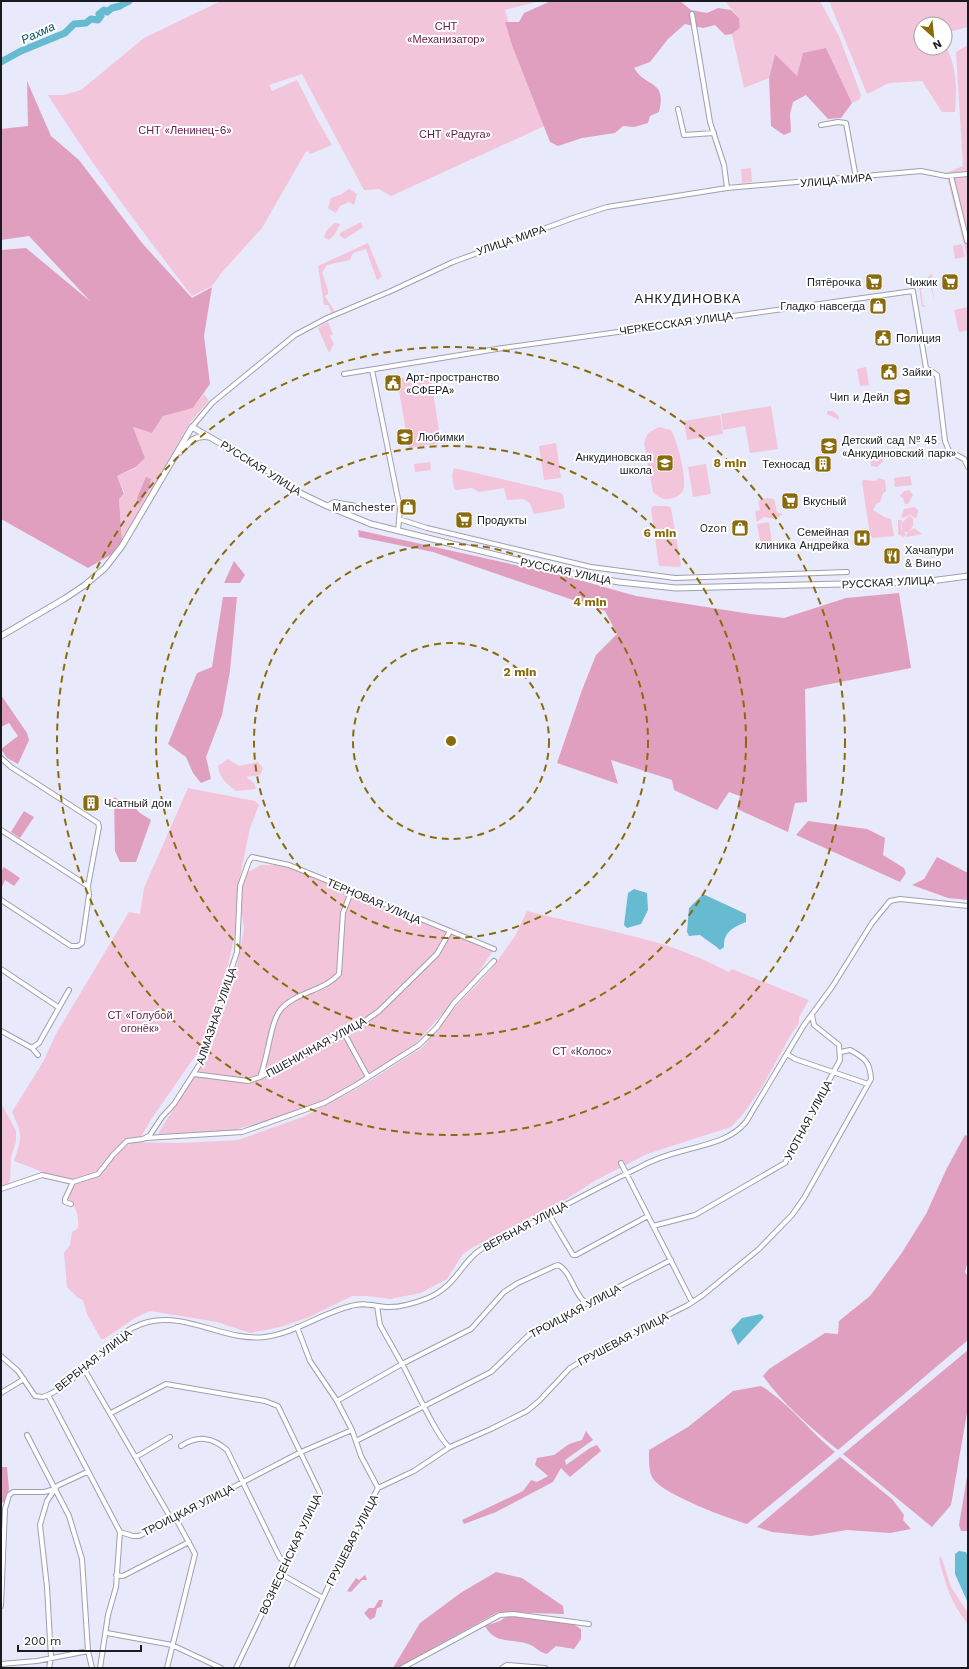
<svg xmlns="http://www.w3.org/2000/svg" width="969" height="1669" font-family="'Work Sans',sans-serif">
<style>
.green{fill:#f3c5da}
.forest{fill:#e19fbf}
.water{fill:#67bbd1}
.lines{fill:none;stroke-linecap:round;stroke-linejoin:round}
.river{stroke:#67bbd1;stroke-width:7}
.minor-casing{stroke:#9e9fb0;stroke-width:6}
.tertiary-casing{stroke:#9e9fb0;stroke-width:7}
.minor{stroke:#fff;stroke-width:4}
.tertiary{stroke:#fff;stroke-width:5}
.ring{fill:none;stroke:#8a6b0b;stroke-width:2;stroke-dasharray:7 5}
.labels{text-anchor:middle;stroke-width:4;stroke-linejoin:round;paint-order:stroke}
.park-label{font-size:11px;fill:#661b46;stroke:#fff}
.street-label{font-size:11px;fill:#1a1b21;stroke:#fff}
.poi-label{font-size:11px;fill:#1a1b21;stroke:#fff;text-anchor:end}
.water-label{font-size:12px;font-style:italic;fill:#075362;stroke:#fff}
.quarter-label{font-size:13px;letter-spacing:1px;fill:#1a1b21;stroke:#fff}
.centre{fill:#8a6b0b;stroke:#fff;stroke-width:2}
.ring-label{font-size:12px;text-anchor:middle;font-weight:bold;fill:#8a6b0b;stroke:#fff;stroke-width:4;stroke-linejoin:round;paint-order:stroke}
</style>
<rect width="100%" height="100%" fill="#e8e9fb"/>
<!-- green -->
<path class="green" d="M221,1H540L505,10L513,38L549,124L391,196L379,189L364,190L302,74L269,85L272,91L297,80L319,123L332,145L310,154L308,151L305,153L262,228L223,271L212,286L192,296C141,230 92,165 48,95H64L81,90L144,38Z
M725,1H820L839,36L861,95L860,99L852,103L826,48L797,77L775,54L769,78L744,88L732,34L740,28L739,18Z
M829,1H968V27L949,32L945,37V24H921V48H945V45C957,66 957,89 955,112H942L922,81L889,83L867,94Z
M968,45V261L946,173L963,166L956,52Z
M751,168L752,182L742,183L741,169Z
M349,189L357,194L354,205L349,202L340,206L336,213L328,208L331,198L342,194Z
M361,222L363,227L345,239L340,236V233Z
M335,223L340,224L335,234L329,240L324,237L327,230Z
M368,243L382,277L377,280L366,249L353,253L350,260L327,265L322,272L328,290V294L325,296L335,312L332,314L328,305H324L318,266Z
M962,244L965,257L955,259L953,246Z
M931,274L933,277L930,278L935,303L930,284L923,285L924,288L921,289L923,305L926,306L922,307L919,286Z
M968,307V330L959,332L954,310Z
M328,322L333,334L330,336L334,344L329,353L318,328Z
M866,367L869,385L860,386L857,369Z
M430,373L441,443L409,448L397,379Z
M204,394L209,401L191,421L122,540L119,499L125,494L117,476L136,468L145,458L133,427L152,433L163,416L193,408Z
M771,406L778,449L750,453L745,426L723,430L721,414Z
M827,411H833L838,415L839,420L827,414Z
M720,415L723,434L687,440L684,421Z
M659,427L671,430C677,439 688,481 683,491C681,494 677,497 673,498C665,501 659,498 653,492L644,443L648,433Z
M556,443L561,478L544,480L539,446Z
M875,449L878,451L879,458L882,457L883,461L877,467L871,466L870,452Z
M430,462L431,470L415,472L414,464Z
M706,464L711,494L693,497L688,467Z
M454,468L561,493L563,495L565,507L562,509L534,514L530,503L523,499L507,500L504,488L479,492L472,488L456,490L454,488L452,476Z
M910,476L912,485L895,487L894,478Z
M878,478L885,480L886,491L883,493L880,502L876,504L873,510L884,517L891,519L894,536L873,538L870,535L862,482L863,480L876,481Z
M909,490L913,495L908,504H905L903,498L900,496L904,491Z
M767,498L774,499L777,512L783,514L776,519L764,517L757,522L755,511L760,510L758,501Z
M653,506H668L671,508L681,565L680,567L659,566L651,509Z
M914,507L918,510L917,517L915,518L910,515L903,518L901,517L904,509Z
M909,516L913,518V526L909,532H904L902,529V523Z
M898,520H902L901,529L906,534L904,537L898,534Z
M769,522L773,549L762,551L757,524Z
M914,528L922,534L906,537L907,533Z
M228,759L239,766L258,762L263,768L260,775L246,777L254,783L256,789L236,791C227,784 219,778 218,766Z
M188,788L255,801L259,805L250,828L238,886L236,929L224,983L198,1052L152,1118L141,1137L127,1138L95,1175L73,1180L58,1178L14,1161C22,1137 23,1135 12,1112L43,1062L56,1034L129,912L140,914L144,888Z
M261,865H289L494,949L477,975L417,1042L394,1060L347,1088L309,1108L230,1131L158,1134L211,1047L228,999L239,957L244,929L240,900L243,881L248,872Z
M527,911C569,922 613,930 655,942C680,949 705,960 729,972L732,969L809,1000L799,1017V1023L790,1036L762,1087L743,1114L731,1127L647,1154L596,1180L562,1202L475,1246L463,1254L447,1279L421,1293L390,1299L367,1296H352L309,1317L280,1327L250,1333L217,1322L150,1311L135,1318L104,1339H101L87,1314L83,1300L78,1298L67,1287L64,1253L70,1245L72,1232L78,1228C79,1214 76,1208 68,1198L75,1184L98,1176L116,1154L132,1142L180,1143L238,1140L303,1117L360,1087L423,1047L457,1005L490,971L515,936Z
M1,1103L16,1131V1142L11,1157L10,1180L7,1185L1,1188Z
M941,1556L951,1587L968,1613V1624C951,1604 945,1583 939,1559Z"/>
<!-- forest -->
<path class="forest" d="M551,1H680L691,10L707,13L718,8L731,10L739,18L740,28L732,34L725,35L715,25L703,28L685,24L668,39L650,62L634,68C647,89 667,79 659,112L650,116L648,123L634,127L623,126L615,133L582,138L558,146L550,142L512,45L505,22H519L524,13Z
M826,48L852,103L841,118L828,119L806,95L793,102L790,114L791,132L784,135L771,126L769,78L775,54L797,76L803,53Z
M27,81L51,136L79,160L142,243L192,298L212,287L204,336L210,384L193,408L163,416L152,433L133,427L145,458L136,467L117,476L124,494L119,499L122,541L112,554L88,568L1,519V250L26,248L91,302L29,236L1,240V129L28,126Z
M146,477L151,479L149,489L139,505L137,498Z
M358,530L569,577L636,596L751,614L784,618L846,598L899,593L911,668L805,689L807,802L795,803L788,832L737,809L740,796L729,792L717,810L674,790L672,780L611,760L618,784L557,763L582,690L596,655L617,634L605,611L433,552L359,537Z
M234,561L245,575L240,583H224Z
M223,597H237L230,671L222,715L206,757L211,779L201,783L193,773L186,757L168,744L197,673L212,667Z
M1,695L27,733L29,740L18,764L7,758L1,749L18,736L9,723L1,727Z
M114,797L135,808L140,813L151,820L136,862H120L115,851Z
M24,811L34,817L20,838L11,832Z
M808,821L867,829L885,838L883,855L904,868L906,873L900,882L796,835Z
M937,857L968,873V900L948,898L912,885L924,879Z
M4,867L20,878L14,886L5,880L1,889V871Z
M965,1135L968,1136V1260L965,1272L968,1277V1340L838,1450C811,1428 783,1404 763,1376L769,1369L825,1333L838,1334L839,1321L870,1296L901,1254L926,1214L947,1168Z
M968,1350V1407L951,1505L932,1527L843,1454Z
M761,1386C789,1403 810,1432 835,1452L747,1524C727,1518 667,1496 654,1480C648,1473 649,1459 649,1450L688,1427L733,1391Z
M586,1431L593,1440L565,1460L566,1465L590,1448L597,1445L601,1451L570,1477L561,1468L553,1482L496,1512L464,1524L462,1520L523,1491L531,1480L537,1482L548,1476L535,1465L537,1458L554,1455L569,1444L582,1440Z
M840,1457L892,1499L904,1515L903,1520L911,1529L890,1533L847,1530L811,1536L772,1532L757,1527Z
M1,1467H7L9,1489L5,1502L1,1503Z
M968,1471V1531H961L959,1525Z
M496,1572L522,1578L563,1606L564,1614L498,1612L397,1668H393L420,1623L462,1592Z
M365,1575L367,1580H362L351,1592L347,1591L356,1578L359,1580Z
M379,1600H383L381,1607L377,1608L375,1617L370,1620L364,1613L369,1608H374Z
M507,1616L570,1622L581,1629V1639L574,1649L556,1646L547,1654C540,1653 535,1646 528,1644C512,1638 495,1645 485,1626L500,1621Z"/>
<!-- water -->
<path class="water" d="M634,889L647,893L648,910L641,924L627,928L624,925L628,893Z
M703,894L746,914V922C734,927 723,932 724,947L720,950C714,944 707,941 700,935L689,936L687,932L689,908Z
M761,1314L764,1317L738,1345L731,1330L742,1318Z
M959,1551L966,1552L968,1557V1603L955,1574V1554Z"/>
<g class="lines">
<!-- river -->
<path class="river" d="M123,4L129,1
M1,62L21,51L65,33L74,24L86,23L91,19L98,20L101,16L99,14L104,10L107,12L112,8L120,6"/>
<!-- minor casing -->
<g class="minor-casing">
<path id="minor" d="M692,14L710,122L724,165L727,188
M678,109L684,135L714,133
M821,125L838,122L846,123L856,178
M951,176L967,241
M372,370L400,509L398,531
M344,374L503,348L913,291L926,368L937,375L945,441L949,451L964,459L968,467
M192,427L212,403L295,335L327,318L391,291L453,262L573,218L607,207L727,188L921,171L946,176L968,174
M327,506L334,502L356,506
M399,519L427,528L591,567L675,578L847,572
M1,758L11,767L98,823L99,827L88,886
M1,830L88,886L89,895L82,943L78,946H71L1,900
M1,969L58,1007
M1,1031L32,1048L38,1055
M344,1033L368,1077
M32,1048L39,1043L69,990
M787,1054L795,1059L868,1084
M194,1074L248,1081L260,1077L355,1028L379,1011L437,954L449,933
M260,1077C268,1059 270,1022 281,1009C296,992 324,991 339,974L343,913L351,892
M146,1138L242,1132L324,1103L356,1085L419,1045L437,1027L454,1003L494,961
M621,1163L692,1302
M73,1182L98,1174L113,1155L127,1141L143,1139L150,1135L162,1117L174,1104L201,1062L237,952L240,886L249,861L252,857L289,865L494,949
M1,1189L42,1175L73,1182L65,1199V1202L71,1204
M548,1213L573,1255H576L648,1216
M653,1226L695,1215L785,1163L840,1060L839,1045L814,1025L812,1015
M297,1327L310,1361L337,1401L352,1430L361,1456L378,1488
M1,1356L18,1371L35,1396L43,1397C84,1382 105,1333 148,1322C186,1312 227,1342 265,1337C296,1333 321,1313 351,1306C363,1302 374,1306 386,1307C400,1308 415,1303 428,1298C458,1285 461,1261 483,1248C491,1243 500,1240 508,1236C551,1213 594,1189 638,1168C652,1160 670,1154 686,1150C708,1144 731,1140 746,1122L804,1025L832,987L872,923L890,901L900,899L968,906
M82,1369L87,1374L169,1515L175,1517L195,1554L167,1668
M1,1393L24,1379
M48,1395L120,1532L133,1536H139L301,1452L352,1430
M337,1401L402,1364L380,1325L377,1306
M111,1413L166,1384L265,1401L278,1406L320,1493L236,1668
M27,1435L69,1516L82,1559L88,1651L92,1668
M356,1441L491,1372L533,1331L671,1260
M181,1446C198,1435 212,1437 227,1450L280,1558L286,1563
M450,1447C440,1444 410,1377 402,1364L471,1329L504,1292L518,1283L555,1266L558,1265C572,1272 573,1294 586,1303
M136,1457L170,1437
M281,1574L323,1598
M116,1575L123,1576L189,1542
M1,1606L5,1509L9,1495L13,1492H44L55,1489
M107,1633L172,1645L221,1668
M1,1664L37,1661L88,1651
M49,1668L51,1658L47,1587L40,1525L47,1501L57,1486L87,1472
M100,1668L108,1615L116,1587L120,1532
M291,1668L344,1552L378,1488L414,1471L450,1447L491,1429L527,1411L539,1401L570,1368L610,1344L688,1305L703,1295L759,1249L792,1215L804,1198L871,1079C870,1062 865,1058 850,1050L841,1052
M402,1668L500,1615L513,1614L589,1624
M502,1668L507,1665L545,1668"/>
</g>
<!-- tertiary casing -->
<g class="tertiary-casing">
<path id="tertiary" d="M180,452C188,443 195,434 209,437
M1,636L64,599L85,585L105,568L122,546L192,427L265,469L302,494L327,506L371,524L578,575L619,582L676,588L923,582L968,576"/>
</g>
<!-- minor -->
<use href="#minor" class="minor"/>
<!-- tertiary -->
<use href="#tertiary" class="tertiary"/>
</g>
<!-- distance rings -->
<g class="ring">
<circle cx="451" cy="741" r="98"/>
<circle cx="451" cy="741" r="197"/>
<circle cx="451" cy="741" r="295"/>
<circle cx="451" cy="741" r="394"/>
</g>
<!-- icons -->
<defs>
<g id="supermarket-square" transform="scale(0.9)"><rect x="-9" y="-9" width="18" height="18" rx="4" fill="#8a6b0b" stroke="#fff"/><path d="M-6-5.5h2.5l.6 2H6L4.5 2H-2.5L-4.4-4H-6ZM-1.5 3.2a1.3 1.3 0 1 0 .1 0ZM3 3.2a1.3 1.3 0 1 0 .1 0Z" fill="#fff"/></g>
<g id="shop-square" transform="scale(0.9)"><rect x="-9" y="-9" width="18" height="18" rx="4" fill="#8a6b0b" stroke="#fff"/><path d="M-5-2.5h2.3a2.7 3.5 0 0 1 5.4 0H5L5.5 6h-11ZM-1.5-2.5h3a1.5 2.3 0 0 0-3 0Z" fill="#fff"/></g>
<g id="civic-square" transform="scale(0.9)"><rect x="-9" y="-9" width="18" height="18" rx="4" fill="#8a6b0b" stroke="#fff"/><path d="M-.6-6.5H3V-4.5H.6V-3L4-1V1h2V6H-6V1h2V-1L-.6-3ZM-1.2 2.5V6h2.4V2.5Z" fill="#fff"/></g>
<g id="school-square" transform="scale(0.9)"><rect x="-9" y="-9" width="18" height="18" rx="4" fill="#8a6b0b" stroke="#fff"/><path d="M0-5L7-2L0 1L-7-2ZM-4 1L0 2.5L4 1V4Q0 6-4 4Z" fill="#fff"/></g>
<g id="building-square" transform="scale(0.9)"><rect x="-9" y="-9" width="18" height="18" rx="4" fill="#8a6b0b" stroke="#fff"/><path d="M-4-6H4V6H1V3H-1V6H-4ZM-2.5-4.3h1.7v1.8h-1.7ZM.8-4.3h1.7v1.8H.8ZM-2.5-1h1.7V.8h-1.7ZM.8-1h1.7V.8H.8Z" fill="#fff"/></g>
<g id="hospital-square" transform="scale(0.9)"><rect x="-9" y="-9" width="18" height="18" rx="4" fill="#8a6b0b" stroke="#fff"/><path d="M-5-5h3v3.5h4V-5h3V5h-3V1.5h-4V5h-3Z" fill="#fff"/></g>
<g id="restaurant-square" transform="scale(0.9)"><rect x="-9" y="-9" width="18" height="18" rx="4" fill="#8a6b0b" stroke="#fff"/><path d="M-5-6h1v4h1v-4h1v4h1v-4h1v5L-1.5 .5V6h-2V.5L-5-1ZM5-6V6H3V1.5H1.5Q1.5-4 5-6Z" fill="#fff"/></g>
</defs>
<g fill-rule="evenodd">
<use href="#supermarket-square" x="874" y="282"/>
<use href="#supermarket-square" x="950" y="282"/>
<use href="#shop-square" x="878" y="306"/>
<use href="#civic-square" x="883" y="338"/>
<use href="#civic-square" x="889" y="372"/>
<use href="#civic-square" x="393" y="383"/>
<use href="#school-square" x="902" y="397"/>
<use href="#school-square" x="405" y="437"/>
<use href="#school-square" x="829" y="446"/>
<use href="#school-square" x="665" y="463"/>
<use href="#building-square" x="823" y="464"/>
<use href="#supermarket-square" x="790" y="501"/>
<use href="#shop-square" x="408" y="507"/>
<use href="#supermarket-square" x="464" y="520"/>
<use href="#shop-square" x="740" y="528"/>
<use href="#hospital-square" x="862" y="538"/>
<use href="#restaurant-square" x="892" y="556"/>
<use href="#building-square" x="91" y="803"/>
</g>
<g class="labels">
<!-- park labels -->
<g class="park-label">
<text x="446" y="30">СНТ<tspan x="446" dy="13">«Механизатор»</tspan></text>
<text x="185" y="134">СНТ «Ленинец-6»</text>
<text x="455" y="138">СНТ «Радуга»</text>
<text x="140" y="1019">СТ «Голубой<tspan x="140" dy="13">огонёк»</tspan></text>
<text x="582" y="1055">СТ «Колос»</text>
</g>
<!-- street labels -->
<g class="street-label">
<text transform="translate(836 180) rotate(-5)" y="4">УЛИЦА МИРА</text>
<text transform="translate(511 240) rotate(-19)" y="4">УЛИЦА МИРА</text>
<text transform="translate(676 323) rotate(-8)" y="4">ЧЕРКЕССКАЯ УЛИЦА</text>
<text transform="translate(261 468) rotate(32)" y="4">РУССКАЯ УЛИЦА</text>
<text transform="translate(566 571) rotate(12)" y="4">РУССКАЯ УЛИЦА</text>
<text transform="translate(888 582) rotate(-3)" y="4">РУССКАЯ УЛИЦА</text>
<text transform="translate(374 901) rotate(23)" y="4">ТЕРНОВАЯ УЛИЦА</text>
<text transform="translate(216 1016) rotate(-71)" y="4">АЛМАЗНАЯ УЛИЦА</text>
<text transform="translate(316 1047) rotate(-29)" y="4">ПШЕНИЧНАЯ УЛИЦА</text>
<text transform="translate(808 1120) rotate(-62)" y="4">УЮТНАЯ УЛИЦА</text>
<text transform="translate(525 1226) rotate(-28)" y="4">ВЕРБНАЯ УЛИЦА</text>
<text transform="translate(575 1311) rotate(-28)" y="4">ТРОИЦКАЯ УЛИЦА</text>
<text transform="translate(623 1339) rotate(-28)" y="4">ГРУШЕВАЯ УЛИЦА</text>
<text transform="translate(93 1360) rotate(-38)" y="4">ВЕРБНАЯ УЛИЦА</text>
<text transform="translate(188 1510) rotate(-27)" y="4">ТРОИЦКАЯ УЛИЦА</text>
<text transform="translate(352 1540) rotate(-63)" y="4">ГРУШЕВАЯ УЛИЦА</text>
<text transform="translate(290 1554) rotate(-65)" y="4">ВОЗНЕСЕНСКАЯ УЛИЦА</text>
</g>
<!-- poi labels -->
<g class="poi-label">
<text x="861" y="286">Пятёрочка</text>
<text x="937" y="286">Чижик</text>
<text x="865" y="310">Гладко навсегда</text>
<text x="896" y="342" text-anchor="start">Полиция</text>
<text x="902" y="376" text-anchor="start">Зайки</text>
<text x="406" y="381" text-anchor="start">Арт-пространство<tspan x="406" dy="13">«СФЕРА»</tspan></text>
<text x="889" y="401">Чип и Дейл</text>
<text x="418" y="441" text-anchor="start">Любимки</text>
<text x="842" y="444" text-anchor="start">Детский сад № 45<tspan x="842" dy="13">«Анкудиновский парк»</tspan></text>
<text x="652" y="461">Анкудиновская<tspan x="652" dy="13">школа</tspan></text>
<text x="810" y="468">Техносад</text>
<text x="803" y="505" text-anchor="start">Вкусный</text>
<text x="395" y="511">Manchester</text>
<text x="477" y="524" text-anchor="start">Продукты</text>
<text x="727" y="532">Ozon</text>
<text x="849" y="536">Семейная<tspan x="849" dy="13">клиника Андрейка</tspan></text>
<text x="905" y="554" text-anchor="start">Хачапури<tspan x="905" dy="13">&amp; Вино</tspan></text>
<text x="104" y="807" text-anchor="start">Чсатный дом</text>
</g>
<!-- water labels -->
<g class="water-label">
<text transform="translate(38 33) rotate(-25)" y="4">Рахма</text>
</g>
<!-- quarter labels -->
<g class="quarter-label">
<text x="688" y="303">АНКУДИНОВКА</text>
</g>
</g>
<circle cx="451" cy="741" r="6" class="centre"/>
<g class="ring-label">
<text x="730" y="467">8 min</text>
<text x="660" y="537">6 min</text>
<text x="590" y="606">4 min</text>
<text x="520" y="676">2 min</text>
</g>
<!-- border -->
<rect width="969" height="1669" fill="none" stroke="#1a1b21" stroke-width="4"/>
<!-- north arrow -->
<g transform="translate(933 36) rotate(153)"><circle r="19" fill="#ffffff" stroke="#a3a4a6"/>
<path d="M0-3L7 15L0 10L-7 15Z" fill="#8a6b0b"/>
<text y="-6" font-size="11" font-weight="bold" text-anchor="middle" fill="#1a1b21">N</text>
</g>
<!-- scale -->
<path d="M18 1645v6h123v-6" fill="none" stroke="#1a1b21" stroke-width="2"/>
<text x="24" y="1645" font-size="12" fill="#1a1b21" stroke="#ffffff" stroke-width="3" paint-order="stroke">200 m</text>
</svg>
